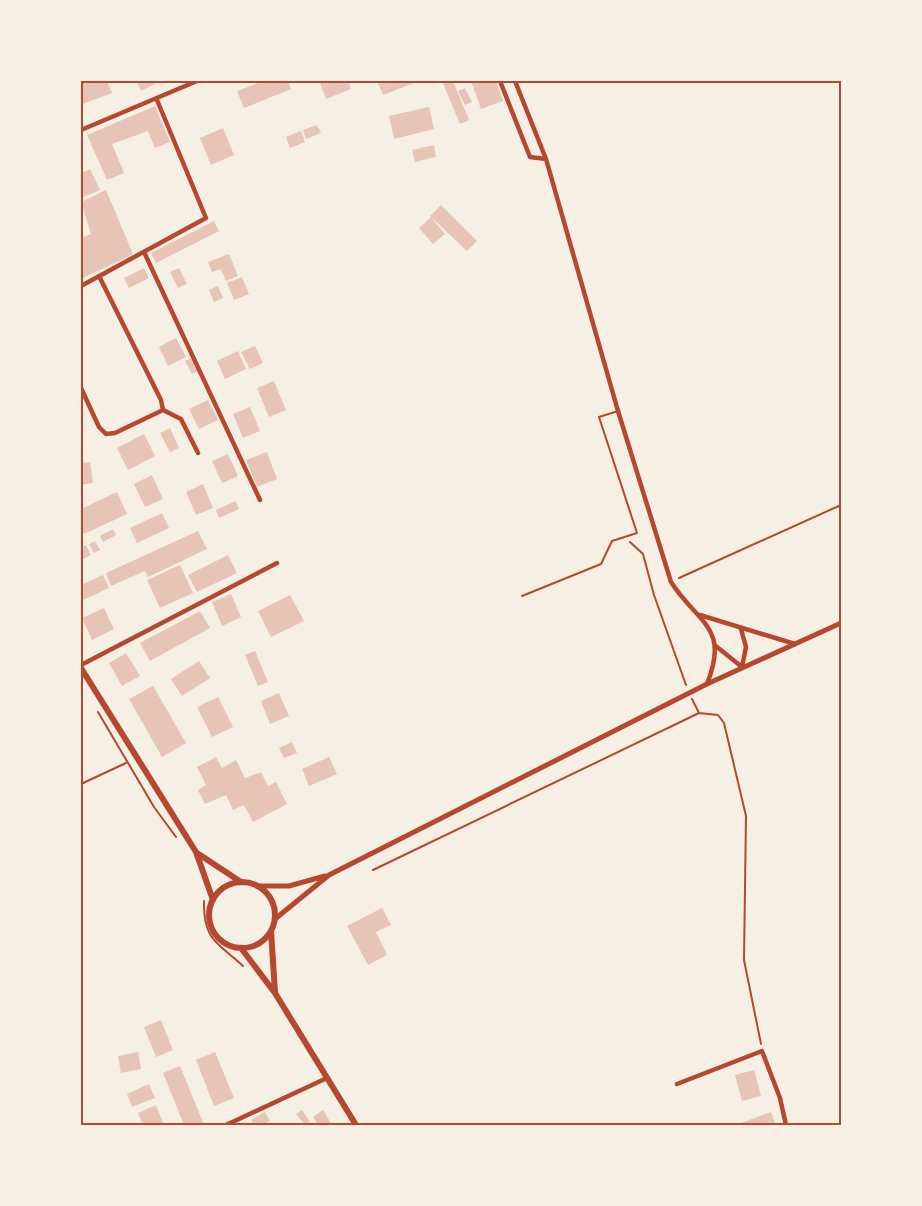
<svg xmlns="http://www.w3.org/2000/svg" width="922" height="1206" font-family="Helvetica,sans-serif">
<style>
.building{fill:#e6c5b7}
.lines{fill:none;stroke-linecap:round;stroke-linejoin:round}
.path{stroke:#b5482f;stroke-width:2}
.service{stroke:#b5482f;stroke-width:2}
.minor{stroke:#b5482f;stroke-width:4.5}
.tertiary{stroke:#b5482f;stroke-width:5}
.secondary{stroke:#b5482f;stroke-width:6}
.neatline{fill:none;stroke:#b5482f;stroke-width:2}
</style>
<rect width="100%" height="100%" fill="#f6efe4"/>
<!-- building -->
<path class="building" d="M81,81H107L112,93L83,104Z
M139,81H155L156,83L141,91L137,82Z
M263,81H288L291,89L244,108L237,91Z
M319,81H348L351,89L326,99Z
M377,81H419L383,95Z
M442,81H453L469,120L460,124Z
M471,81H496L503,101L481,109Z
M465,88L472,102L465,105L458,91Z
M155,106L170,142L155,148L148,131L112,144L124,173L107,180L87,135Z
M429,107L434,129L394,139L389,116Z
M317,125L321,133L306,139L303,130Z
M223,128L234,155L211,165L200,138Z
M301,131L305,142L290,148L286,137Z
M434,145L436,157L415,162L412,150Z
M90,169L100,190L81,198V173Z
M106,190L133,254L81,279V238L91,234L81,202Z
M441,205L477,241L467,251L430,216Z
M431,217L445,234L433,244L419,228Z
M214,221L219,231L156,263L151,253Z
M229,254L238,276L226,281L221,269L212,272L208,262Z
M144,268L149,278L129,288L124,278Z
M179,268L187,284L178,288L170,272Z
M242,277L249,294L234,300L227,283Z
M218,286L223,298L214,302L209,290Z
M176,338L186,357L168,366L159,347Z
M255,346L263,363L250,369L241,352Z
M238,351L246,369L225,379L217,361Z
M191,358L198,371L192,374L185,361Z
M274,381L286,410L269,417L257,388Z
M208,400L218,420L199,429L189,409Z
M250,407L260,431L243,438L233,414Z
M170,428L179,448L170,452L160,433Z
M144,434L155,456L128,470L117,448Z
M267,452L277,479L257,487L246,460Z
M228,454L238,476L222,483L212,461Z
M90,462L93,483L81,485V463Z
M152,475L163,499L145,507L134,484Z
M203,484L213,508L196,515L186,492Z
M117,492L127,514L84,534L81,528V509Z
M236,501L239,509L219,518L216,510Z
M162,513L169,528L137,543L130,528Z
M113,529L116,535L103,542L100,536Z
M198,531L207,549L148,577L145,571L111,586L106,573Z
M95,541L100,550L94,553L89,544Z
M86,545L91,555L81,560V548Z
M228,555L237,573L197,592L188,575Z
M180,565L193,593L160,608L147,580Z
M103,575L109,588L81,601V585Z
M231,594L241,617L222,626L212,602Z
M290,595L304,621L271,637L258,611Z
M104,608L114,629L92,640L82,618Z
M200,611L210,628L150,661L140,643Z
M255,651L268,682L258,686L245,655Z
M126,653L140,676L122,686L109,663Z
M199,661L210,678L182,696L171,679Z
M153,686L186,743L162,757L129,699Z
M279,693L289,716L270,724L261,701Z
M218,697L233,727L212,737L197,707Z
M292,742L297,753L284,758L279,748Z
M216,757L222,768L236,760L245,778L261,772L268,786L276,782L287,804L253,822L244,805L233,810L226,795L205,804L198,790L206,785L197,767Z
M329,757L337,774L309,786L302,769Z
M382,908L391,925L376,932L387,955L368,965L347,926Z
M161,1020L173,1050L156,1057L144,1027Z
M138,1052L141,1069L121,1073L118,1056Z
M215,1052L234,1098L214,1106L196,1060Z
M180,1066L204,1125H184L163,1073Z
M754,1070L761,1096L742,1101L735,1075Z
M149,1084L155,1098L132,1107L127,1094Z
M156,1105L164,1125H143L138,1113Z
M302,1110L310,1122L305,1125L296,1114Z
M323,1110L332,1125H318L313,1117Z
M265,1112L270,1121L262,1125H254L251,1120Z
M771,1112L776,1125H736Z"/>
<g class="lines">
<!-- path -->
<path class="path" d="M630,542L643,554L654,595L686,685
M679,578L841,505
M98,712L154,807L176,837
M699,713L718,715L724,723L746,816L744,960L761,1044
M81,784L126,763
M373,870L699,713L692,699
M204,901C203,940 217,942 243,966"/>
<!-- service -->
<path class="service" d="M522,596L601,564L612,541L637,533L599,417L618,411"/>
<!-- minor -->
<path class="minor" d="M500,81L530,157L546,159
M515,81L546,159L618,411L671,582C698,624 730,626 707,684
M81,130L197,81
M144,252L260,500
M99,276L161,400L163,410
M81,286L206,218L157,100
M81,388L99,427L106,434L115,433L163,410
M163,410L181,419L198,453
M700,615L795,644
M717,647L742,667L746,647L741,629
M81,665L277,563
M677,1084L762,1051L780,1098L786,1125
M226,1125L327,1078"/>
<!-- tertiary -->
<path class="tertiary" d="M257,886H289L325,876
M275,919L329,875L707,684L841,623"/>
<!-- secondary -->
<path class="secondary" d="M81,668L196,852L213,900
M197,853L241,882
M209 915a33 33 0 1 1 66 0a33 33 0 1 1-66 0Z
M271,931L275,992
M241,948L275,993L356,1125"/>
</g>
<!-- border -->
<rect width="922" height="1206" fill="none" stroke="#f6efe4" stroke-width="165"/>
<rect x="82" y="82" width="758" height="1042" class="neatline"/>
</svg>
